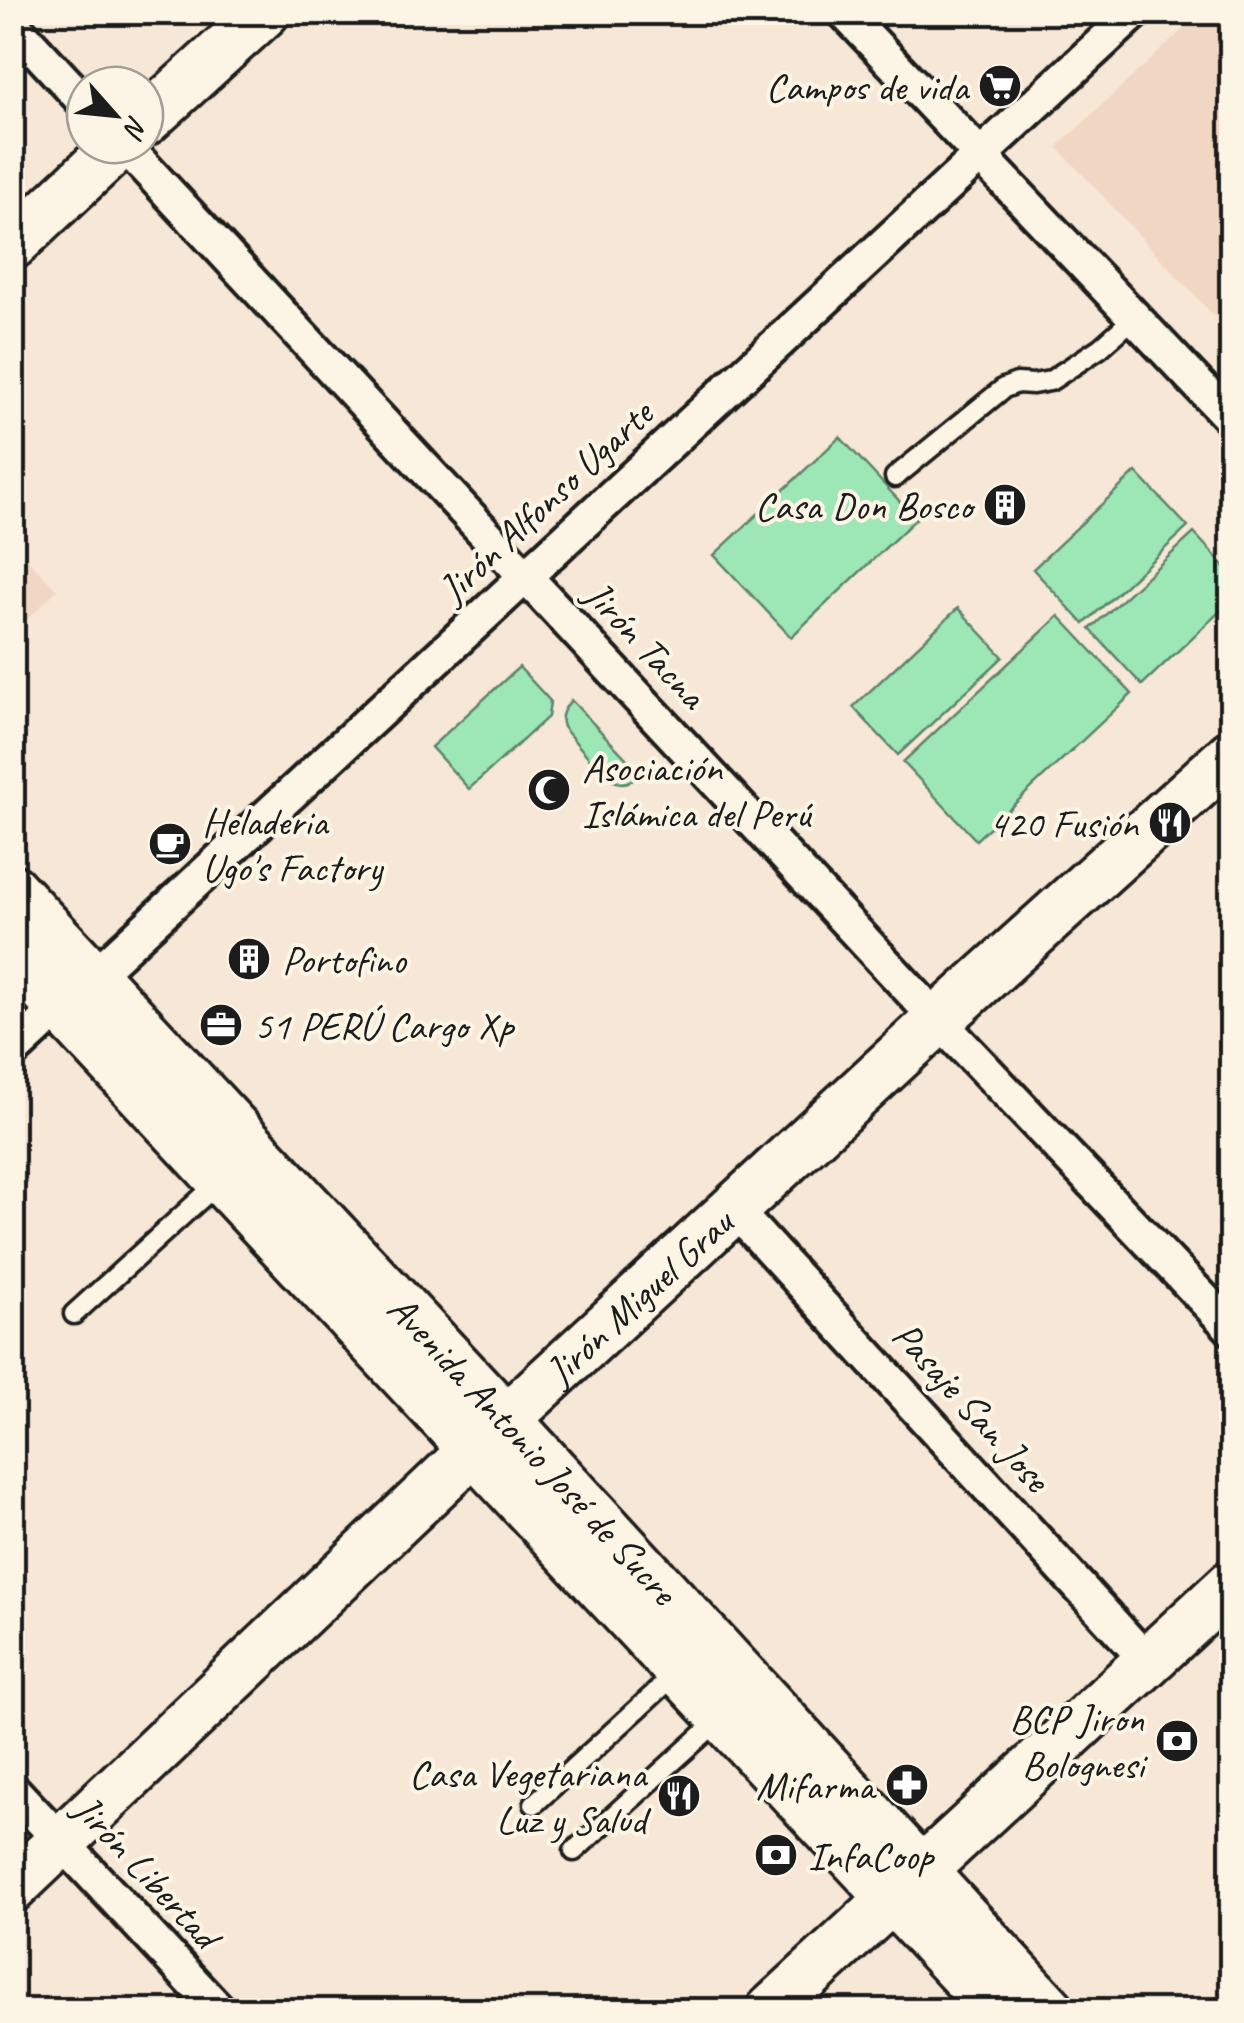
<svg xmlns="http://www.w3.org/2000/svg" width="1244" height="2023" font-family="Caveat,sans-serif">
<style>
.built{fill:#f2d6c4}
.green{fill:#9de7b7;stroke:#5c826a;stroke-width:2.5}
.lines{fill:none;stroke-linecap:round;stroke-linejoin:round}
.lane-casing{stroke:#1c1c1c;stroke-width:25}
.street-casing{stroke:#1c1c1c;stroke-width:40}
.secondary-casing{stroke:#1c1c1c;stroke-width:55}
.lane{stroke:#fcf5e5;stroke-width:18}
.street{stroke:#fcf5e5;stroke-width:32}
.secondary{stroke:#fcf5e5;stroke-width:48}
.labels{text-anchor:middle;stroke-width:8;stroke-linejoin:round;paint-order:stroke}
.poi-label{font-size:40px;fill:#1c1c1c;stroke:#fcf5e5;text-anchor:end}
.street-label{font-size:40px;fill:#1c1c1c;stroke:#fcf5e5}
</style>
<rect width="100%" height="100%" fill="#f7e7d6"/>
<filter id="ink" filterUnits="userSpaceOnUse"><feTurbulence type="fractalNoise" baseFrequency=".01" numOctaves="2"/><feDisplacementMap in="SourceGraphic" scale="20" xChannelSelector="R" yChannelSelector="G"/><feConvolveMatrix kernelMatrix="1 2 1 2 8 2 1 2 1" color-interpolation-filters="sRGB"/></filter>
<g filter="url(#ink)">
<!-- built -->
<path class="built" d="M1201,13H1231V300L1214,316L1057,147Z
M13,544L57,590L13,634Z"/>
<!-- green -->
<path class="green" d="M840,437L916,519L791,637L714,555Z
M1136,472L1188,527L1084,624L1033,569Z
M1194,533L1231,573V601L1142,685L1090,629Z
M958,608L1003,657L898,755L853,707Z
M1059,616L1132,694L976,840L903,762Z
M519,667L550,701L548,717L469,789L431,747Z
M571,700L641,774C633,781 623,787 612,780C601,774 573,739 563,727C559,716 564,709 571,700Z"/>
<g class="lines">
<!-- lane casing -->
<g class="lane-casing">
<path id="lane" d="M895,477L1004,388L1017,383L1033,384L1050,381L1100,348L1134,318
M74,1314L218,1183
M534,1804L679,1671
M574,1851L722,1717"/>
</g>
<!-- street casing -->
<g class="street-casing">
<path id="street" d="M844,12L1232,420
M12,24L85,103
M124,145L938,1020L1232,1329
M12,1052L1135,12
M733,1208L1148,1662
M12,1789L219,2010"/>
</g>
<!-- secondary casing -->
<g class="secondary-casing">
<g id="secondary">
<path d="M145,121L265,12"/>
<path d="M12,245L119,145"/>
<path id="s1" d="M12,889L506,1419L1050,2010"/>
<path d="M12,956L996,2010"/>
<path id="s2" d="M12,1888L506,1419L938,1020L1232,754"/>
<path d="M771,2010L1232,1584"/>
</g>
</g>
<!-- lane -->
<use href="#lane" class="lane"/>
<!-- street -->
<use href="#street" class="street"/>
<!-- secondary -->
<use href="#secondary" class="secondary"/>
</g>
</g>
<!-- icons -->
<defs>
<g id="supermarket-disc" transform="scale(2.25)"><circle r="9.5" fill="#1c1c1c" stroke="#fcf5e5"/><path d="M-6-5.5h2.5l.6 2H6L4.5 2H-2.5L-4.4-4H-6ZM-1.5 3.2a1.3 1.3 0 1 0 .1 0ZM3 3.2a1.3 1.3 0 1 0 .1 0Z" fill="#fff"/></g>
<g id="building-disc" transform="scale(2.25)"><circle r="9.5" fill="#1c1c1c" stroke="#fcf5e5"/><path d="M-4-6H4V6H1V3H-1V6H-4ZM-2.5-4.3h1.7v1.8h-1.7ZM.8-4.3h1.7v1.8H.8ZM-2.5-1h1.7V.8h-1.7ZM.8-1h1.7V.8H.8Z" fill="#fff"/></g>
<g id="mosque-disc" transform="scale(2.25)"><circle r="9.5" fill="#1c1c1c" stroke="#fcf5e5"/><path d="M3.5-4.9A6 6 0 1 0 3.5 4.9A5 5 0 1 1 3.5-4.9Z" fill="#fff"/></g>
<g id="restaurant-disc" transform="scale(2.25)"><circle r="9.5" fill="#1c1c1c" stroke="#fcf5e5"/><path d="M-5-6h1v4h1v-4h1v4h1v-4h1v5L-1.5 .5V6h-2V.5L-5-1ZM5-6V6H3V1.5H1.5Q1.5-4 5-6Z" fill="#fff"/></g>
<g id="cafe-disc" transform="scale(2.25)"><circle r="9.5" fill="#1c1c1c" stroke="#fcf5e5"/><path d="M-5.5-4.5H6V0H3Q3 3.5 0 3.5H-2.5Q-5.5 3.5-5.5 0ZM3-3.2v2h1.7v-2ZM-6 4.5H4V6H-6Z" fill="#fff"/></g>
<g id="office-disc" transform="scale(2.25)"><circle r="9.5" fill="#1c1c1c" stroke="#fcf5e5"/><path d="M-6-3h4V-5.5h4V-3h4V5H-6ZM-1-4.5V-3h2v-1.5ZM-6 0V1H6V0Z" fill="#fff"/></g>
<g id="bank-disc" transform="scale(2.25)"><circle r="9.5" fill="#1c1c1c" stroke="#fcf5e5"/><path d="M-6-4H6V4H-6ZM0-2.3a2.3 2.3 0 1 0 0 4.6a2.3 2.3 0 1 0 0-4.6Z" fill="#fff"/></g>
<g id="pharmacy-disc" transform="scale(2.25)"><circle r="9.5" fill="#1c1c1c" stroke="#fcf5e5"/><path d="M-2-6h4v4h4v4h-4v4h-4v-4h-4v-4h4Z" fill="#fff"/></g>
</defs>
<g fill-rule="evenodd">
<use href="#supermarket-disc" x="1000" y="86"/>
<use href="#building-disc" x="1005" y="505"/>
<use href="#mosque-disc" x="549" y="790"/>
<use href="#restaurant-disc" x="1170" y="823"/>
<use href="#cafe-disc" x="170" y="844"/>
<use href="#building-disc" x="249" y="959"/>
<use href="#office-disc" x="221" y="1025"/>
<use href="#bank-disc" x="1177" y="1741"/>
<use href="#pharmacy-disc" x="907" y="1785"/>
<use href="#restaurant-disc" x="679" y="1796"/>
<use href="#bank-disc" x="776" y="1855"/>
</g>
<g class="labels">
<!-- poi labels -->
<g class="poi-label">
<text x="968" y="100">Campos de vida</text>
<text x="972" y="519">Casa Don Bosco</text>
<text x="582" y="781" text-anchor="start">Asociación<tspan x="582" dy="46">Islámica del Perú</tspan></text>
<text x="202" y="835" text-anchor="start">Heladeria<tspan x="202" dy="46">Ugo's Factory</tspan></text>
<text x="1138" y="837">420 Fusión</text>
<text x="282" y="973" text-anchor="start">Portofino</text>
<text x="254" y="1039" text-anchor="start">51 PERÚ Cargo Xp</text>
<text x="1144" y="1732">BCP Jiron<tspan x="1144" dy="46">Bolognesi</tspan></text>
<text x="646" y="1787">Casa Vegetariana<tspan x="646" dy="46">Luz y Salud</tspan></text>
<text x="874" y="1799">Mifarma</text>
<text x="808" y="1869" text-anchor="start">InfaCoop</text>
</g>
<!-- street labels -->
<g class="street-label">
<text transform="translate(545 501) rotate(-43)" y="14">Jirón Alfonso Ugarte</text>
<text transform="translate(646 644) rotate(47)" y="14">Jirón Tacna</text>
<text dy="14" stroke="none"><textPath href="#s2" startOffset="862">Jirón Miguel Grau</textPath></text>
<text transform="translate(972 1406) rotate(48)" y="14">Pasaje San Jose</text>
<text dy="14" stroke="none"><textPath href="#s1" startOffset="765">Avenida Antonio José de Sucre</textPath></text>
<text transform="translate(147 1871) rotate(47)" y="14">Jirón Libertad</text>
</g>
</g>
<!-- margin -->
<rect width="1244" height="2023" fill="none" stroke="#fcf5e5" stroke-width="50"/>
<rect x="25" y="25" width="1194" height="1973" fill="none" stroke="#1c1c1c" stroke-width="4" filter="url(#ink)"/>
<!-- north arrow -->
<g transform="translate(115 115) rotate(117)"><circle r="48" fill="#fcf5e5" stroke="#a29e95" stroke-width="2.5"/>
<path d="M0-8L18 38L0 25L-18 38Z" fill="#1c1c1c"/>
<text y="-15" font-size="28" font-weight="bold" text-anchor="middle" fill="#1c1c1c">N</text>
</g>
</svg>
